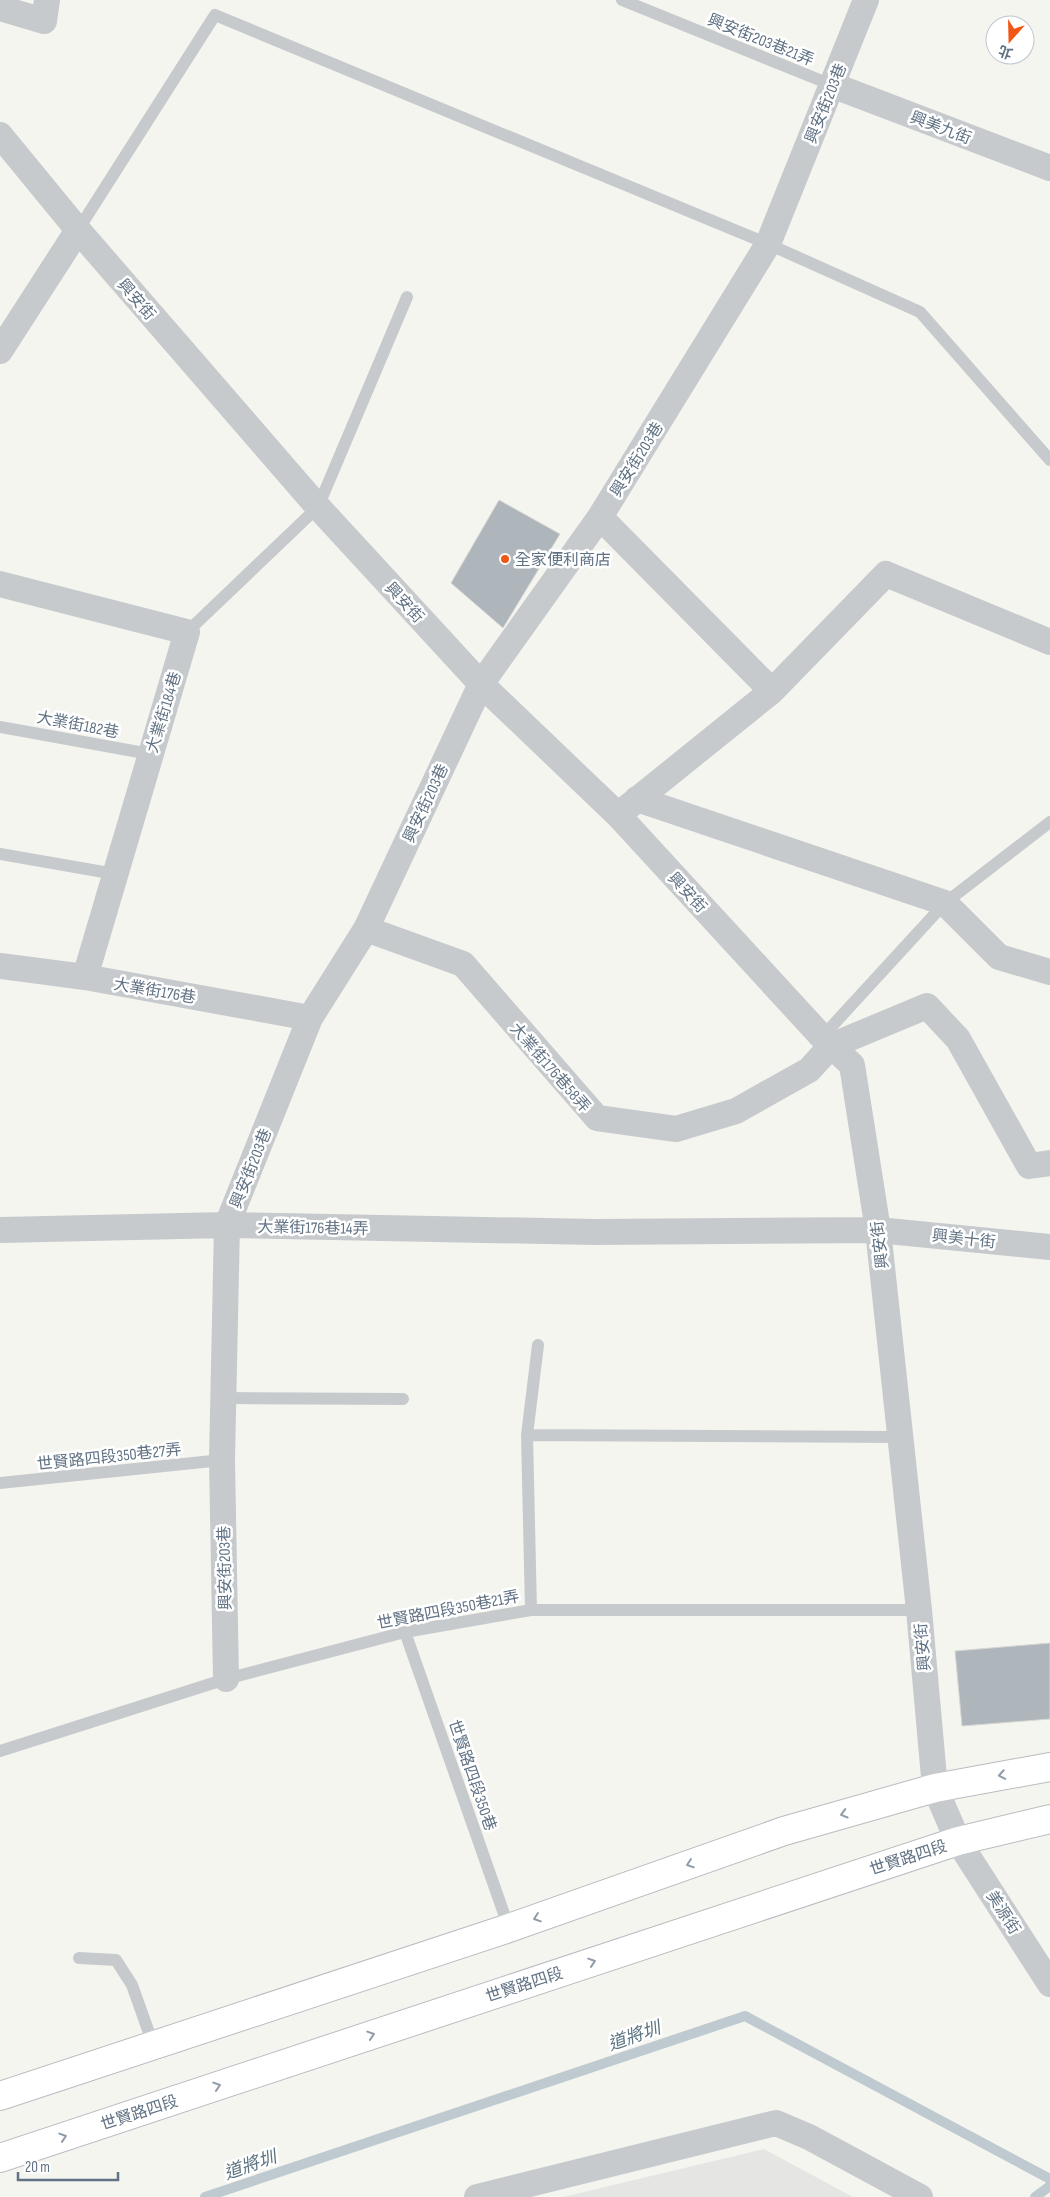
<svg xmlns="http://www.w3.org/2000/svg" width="1050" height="2197" font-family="'Sofia Sans Condensed','Noto Sans TC',sans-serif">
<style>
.built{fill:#e5e6e4}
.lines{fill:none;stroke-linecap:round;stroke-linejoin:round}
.stream{stroke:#bfcad0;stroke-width:10}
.building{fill:#aeb5bb;stroke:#d6d6d3}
.primary-casing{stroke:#b9bcc0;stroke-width:30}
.service{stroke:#c7cacd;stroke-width:12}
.minor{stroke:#c7cacd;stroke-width:26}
.primary{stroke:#fff;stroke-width:28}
.oneway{stroke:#909ca9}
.poi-dot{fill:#f15614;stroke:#fff;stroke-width:2}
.labels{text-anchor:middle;stroke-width:5;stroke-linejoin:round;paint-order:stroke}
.street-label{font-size:16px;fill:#617284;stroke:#fff}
.poi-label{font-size:16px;fill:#617284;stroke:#fff;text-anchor:start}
.water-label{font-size:18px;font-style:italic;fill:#5d7582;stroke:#fff}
</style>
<rect width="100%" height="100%" fill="#f5f5f0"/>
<!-- built -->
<path class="built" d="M764,2149L853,2197H563Z"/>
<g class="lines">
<!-- stream -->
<path class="stream" d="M205,2197L745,2016L1050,2179
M1035,2197L1050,2186"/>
</g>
<!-- building -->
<path class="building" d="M499,500L560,534L503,628L451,583Z
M1050,1643V1719L962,1726L955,1651Z"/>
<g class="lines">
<!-- primary casing -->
<g class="primary-casing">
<path id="primary" d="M0,2096L509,1928L784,1831L935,1788L1050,1767
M0,2158L958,1841L1050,1819"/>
</g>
<!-- service -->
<path class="service" d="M622,0L832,85
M78,230L215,15L768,244L920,312L1050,460
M187,632L318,507L407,297
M0,727L150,754
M0,854L115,874
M822,1037L945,903L1050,822
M223,1398L403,1399
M527,1435L901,1437
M0,1483L222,1460
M531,1610L527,1435L538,1345
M405,1632L509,1928
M0,1751L226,1679L405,1632L531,1610H919
M79,1958L116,1960L132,1985L153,2044"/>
<!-- minor -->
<path class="minor" d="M0,8L44,21L47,0
M832,85L1050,168
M0,135L78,230L318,507L481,684L618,815L822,1037L852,1065L878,1230L919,1610L935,1788L958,1841L1050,1984
M0,351L78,230
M600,517L772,691
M0,584L187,632L85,977
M637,799L945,903L999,957L1050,972
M618,815L772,691L886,574L1050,642
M366,929L463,964L597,1118L676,1129L736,1111L809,1070L831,1046L927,1006L958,1039L1029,1166L1050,1163
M0,966L85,977L310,1018
M0,1230L227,1225L595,1232L878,1230L1050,1247
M226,1679L222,1460L227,1225L310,1018L366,929L481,684L600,517L768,244L866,0
M477,2197L776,2123L809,2137L920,2197"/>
<!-- primary -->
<use href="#primary" class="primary"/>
</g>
<!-- one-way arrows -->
<defs><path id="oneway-chevron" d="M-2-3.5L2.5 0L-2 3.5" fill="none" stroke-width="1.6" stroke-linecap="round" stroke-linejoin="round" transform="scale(1.25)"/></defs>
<g class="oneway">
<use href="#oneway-chevron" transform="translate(1002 1775) rotate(170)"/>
<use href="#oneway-chevron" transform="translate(844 1814) rotate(164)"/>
<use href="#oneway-chevron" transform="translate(690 1864) rotate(161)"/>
<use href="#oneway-chevron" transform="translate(537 1918) rotate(161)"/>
<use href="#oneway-chevron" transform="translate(592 1962) rotate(-18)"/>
<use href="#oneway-chevron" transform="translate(371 2035) rotate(-18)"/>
<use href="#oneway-chevron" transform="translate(217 2086) rotate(-18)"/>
<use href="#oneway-chevron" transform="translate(63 2137) rotate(-18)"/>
</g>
<!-- markers -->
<circle class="poi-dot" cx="505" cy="559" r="5"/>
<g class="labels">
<!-- street labels -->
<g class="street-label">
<text transform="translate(761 39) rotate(22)" y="6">興安街203巷21弄</text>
<text transform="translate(825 103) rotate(-68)" y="6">興安街203巷</text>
<text transform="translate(941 127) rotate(21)" y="6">興美九街</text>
<text transform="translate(137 299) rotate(49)" y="6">興安街</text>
<text transform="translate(636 459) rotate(-58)" y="6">興安街203巷</text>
<text transform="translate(405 602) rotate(47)" y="6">興安街</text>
<text transform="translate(163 712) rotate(-73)" y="6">大業街184巷</text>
<text transform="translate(78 724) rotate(11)" y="6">大業街182巷</text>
<text transform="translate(425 803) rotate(-65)" y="6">興安街203巷</text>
<text transform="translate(688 892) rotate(47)" y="6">興安街</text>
<text transform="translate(155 990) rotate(10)" y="6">大業街176巷</text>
<text transform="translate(551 1067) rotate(49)" y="6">大業街176巷58弄</text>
<text transform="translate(250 1168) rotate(-68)" y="6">興安街203巷</text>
<text transform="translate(313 1227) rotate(1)" y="6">大業街176巷14弄</text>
<text transform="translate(964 1238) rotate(6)" y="6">興美十街</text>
<text transform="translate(879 1245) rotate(-97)" y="6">興安街</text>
<text transform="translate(109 1456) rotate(-6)" y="6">世賢路四段350巷27弄</text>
<text transform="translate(224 1568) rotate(-91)" y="6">興安街203巷</text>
<text transform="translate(448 1609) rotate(-11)" y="6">世賢路四段350巷21弄</text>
<text transform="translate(922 1647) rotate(-95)" y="6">興安街</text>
<text transform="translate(473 1775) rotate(71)" y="6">世賢路四段350巷</text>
<text transform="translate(908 1857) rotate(-18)" y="6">世賢路四段</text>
<text transform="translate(1004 1912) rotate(57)" y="6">美源街</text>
<text transform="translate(524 1984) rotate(-18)" y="6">世賢路四段</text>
<text transform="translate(139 2112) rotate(-18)" y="6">世賢路四段</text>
</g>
<!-- poi labels -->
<g class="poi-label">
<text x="515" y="565">全家便利商店</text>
</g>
<!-- water labels -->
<g class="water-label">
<text transform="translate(634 2036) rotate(-19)" y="6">道將圳</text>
<text transform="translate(250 2165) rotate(-19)" y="6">道將圳</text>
</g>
</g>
<!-- north arrow -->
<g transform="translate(1010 40) rotate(200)"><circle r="24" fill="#ffffff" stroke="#c0c7ce"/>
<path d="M0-4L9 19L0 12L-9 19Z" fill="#f15614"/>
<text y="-8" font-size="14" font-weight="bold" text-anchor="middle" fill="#617284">北</text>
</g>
<!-- scale -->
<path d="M18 2172v8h100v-8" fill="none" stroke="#617284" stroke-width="2.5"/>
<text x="25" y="2172" font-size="15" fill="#617284" stroke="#ffffff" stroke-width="4" paint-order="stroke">20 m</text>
</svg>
